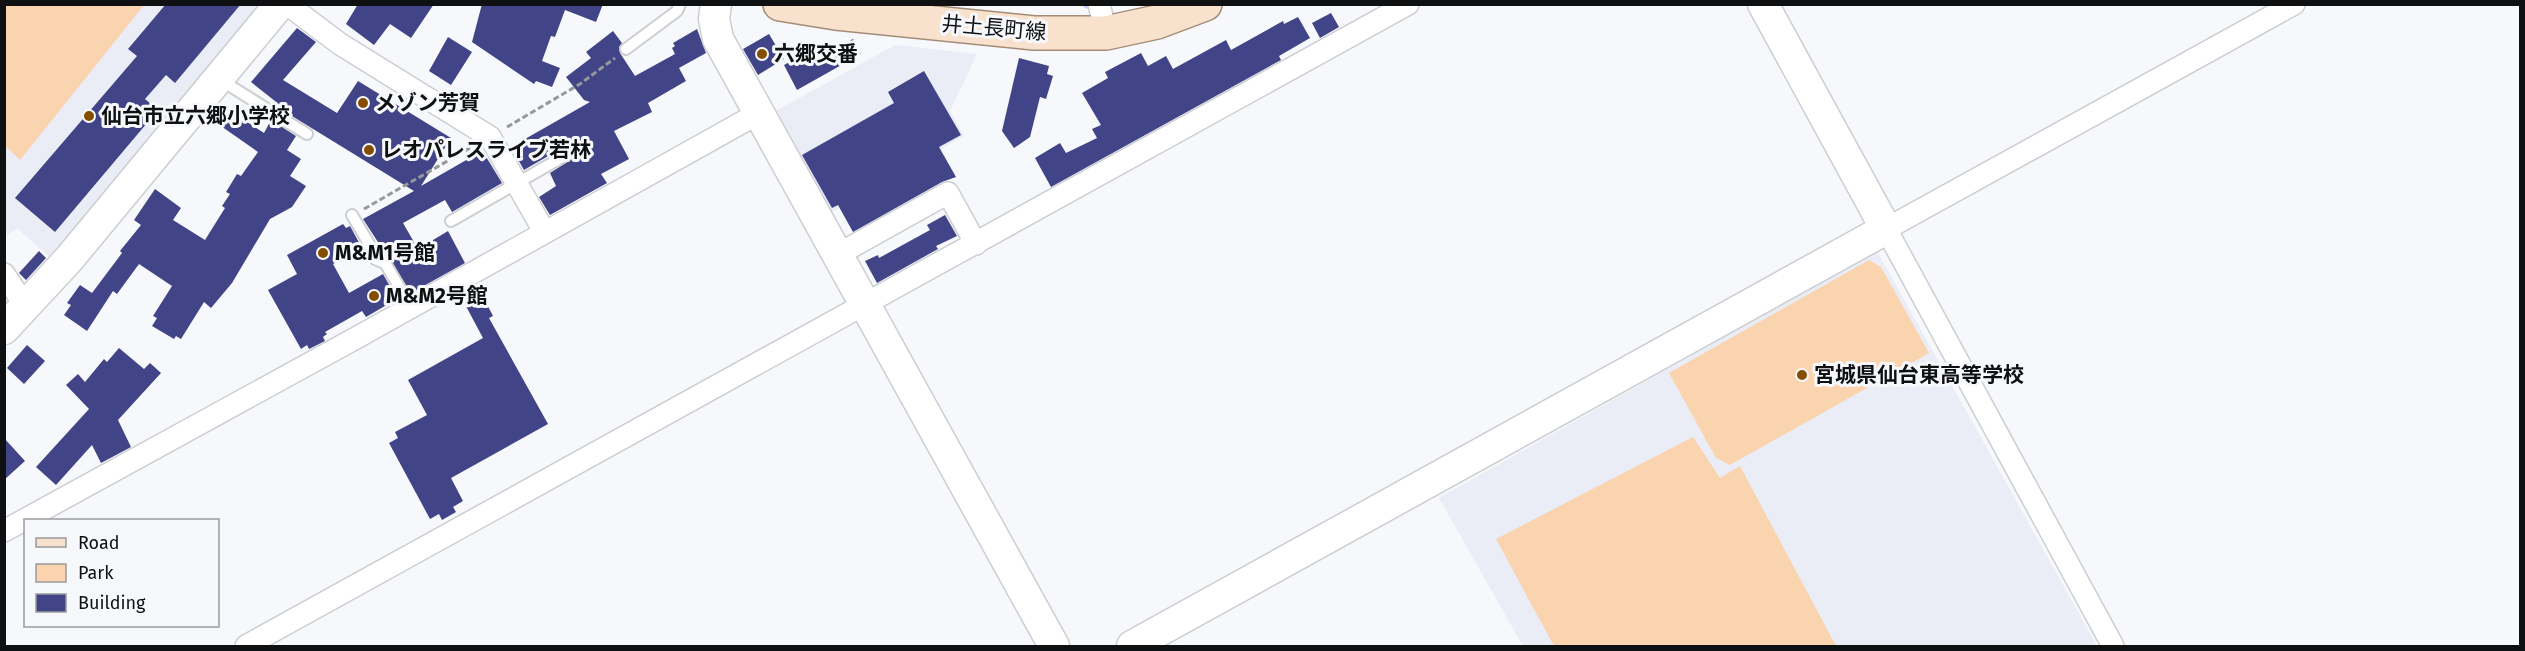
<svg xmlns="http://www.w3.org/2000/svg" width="2525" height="651" font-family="'Fira Sans','Noto Sans JP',sans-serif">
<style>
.built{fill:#eaecf6}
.green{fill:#fad3af}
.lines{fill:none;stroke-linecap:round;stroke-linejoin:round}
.stream{stroke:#c1c8f7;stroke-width:5}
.building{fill:#414486}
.lane-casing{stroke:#cdced1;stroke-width:14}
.street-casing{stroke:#cdced1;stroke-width:24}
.secondary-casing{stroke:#cdced1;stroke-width:33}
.primary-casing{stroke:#a48c76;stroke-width:36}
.path{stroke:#97989a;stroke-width:3;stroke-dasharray:6 3;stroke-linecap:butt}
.lane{stroke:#fff;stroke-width:10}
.street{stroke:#fff;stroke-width:21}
.secondary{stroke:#fff;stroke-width:30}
.primary{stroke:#f8e2cd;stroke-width:33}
.poi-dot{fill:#854d00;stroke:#f7f8fb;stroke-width:2}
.labels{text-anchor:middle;stroke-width:6;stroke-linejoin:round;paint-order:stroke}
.street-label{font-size:21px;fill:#0f1011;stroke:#f7f8fb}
.poi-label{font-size:21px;font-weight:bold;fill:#0f1011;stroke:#f7f8fb;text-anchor:start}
</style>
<rect width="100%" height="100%" fill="#f7f8fb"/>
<!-- built -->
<path class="built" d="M5,5H264L55,262L17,228L5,237Z
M895,45L977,54L950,111L964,136L830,213L776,111Z
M1877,251L2097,646H1523L1439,498Z"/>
<!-- green -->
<path class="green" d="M5,4L144,5L20,160L5,146Z
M1869,260L1881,267L1929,353L1730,465L1716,458L1669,373Z
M1693,437L1720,478L1740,466L1836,646H1554L1496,539Z"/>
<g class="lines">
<!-- stream -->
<path class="stream" d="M1084,4L1087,6"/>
</g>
<!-- building -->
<path class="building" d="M166,4H241L175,83L166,75L145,99L158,110L55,232L15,198L137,56L128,49Z
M358,4H434L411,38L390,24L374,45L346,24Z
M482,4H603L596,22L565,10L555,37L551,36L542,61L560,68L552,87L536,81L534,84L472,42Z
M1331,13L1339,27L1320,38L1312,23Z
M1298,17L1310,38L1279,56L1281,60L1051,187L1035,158L1060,143L1066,153L1097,138L1092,129L1101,125L1082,93L1108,78L1105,72L1141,53L1148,66L1166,56L1173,69L1226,40L1231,50L1283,21L1284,24Z
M297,28L316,42L283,80L337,113L358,81L451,138L421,186L482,151L488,160L502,183L452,212L445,200L403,223L418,249L448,231L465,263L411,293L363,219L414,191L279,108L280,105L251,82Z
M697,29L706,53L679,68L686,81L648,103L652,112L614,131L629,159L601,174L607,183L550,215L539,197L556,186L550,173L572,159V151L567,148H562L524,170L511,147L590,102L584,100L566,77L591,58L586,52L613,31L622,43L619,47L620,53L635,76L675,54L672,48L675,46L673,43Z
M769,34L784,59L758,75L743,49Z
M448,37L472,52L451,85L429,71Z
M853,39L861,54L797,90L784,65L818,47L823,55Z
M1019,58L1049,66L1047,74L1053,76L1046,99L1040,97L1030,137L1014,148L1002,131Z
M924,71L961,135L939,147L956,177L942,182L853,232L838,205L832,208L802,155L894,103L888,92Z
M227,109L264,133L271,120L296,136L287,150L301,159L290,176L306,186L292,207L270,219L232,283L211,308L204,302L181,339L176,336L174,339L152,326L157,318L153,316L172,286L139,264L117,294L113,291L87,331L64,315L71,305L67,303L80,285L92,293L122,253L120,251L141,225L134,220L155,189L181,208L173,220L205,240L225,208L222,206L230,194L226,192L237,174L241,176L258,152L218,124Z
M945,215L957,236L936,246L938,249L877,283L865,261L878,255L879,258L930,230L927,225Z
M343,224L346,228L350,226L362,248L333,264L349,293L383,274L397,299L366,317L362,311L325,332L327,334L323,337L325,341L309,349L307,345L301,349L268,290L297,274L287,255Z
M39,251L46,258L26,280L19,273Z
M477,285L493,316L489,318L548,424L451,478L463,501L453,507L456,512L442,520L439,514L430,519L389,443L398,438L395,432L427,415L408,380L483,338L460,295Z
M27,345L45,361L24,384L7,368Z
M119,348L144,369L150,363L161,373L118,420L131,447L101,463L92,445L56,485L36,467L89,409L66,385L78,374L85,382L104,359L107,362Z
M4,438L25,461L4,480Z"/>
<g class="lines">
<!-- lane casing -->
<g class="lane-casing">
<path id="lane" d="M626,49L677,11L680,4
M219,79L307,134
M352,215L368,242L375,259L385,263L411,307
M451,221L566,155"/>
</g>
<!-- street casing -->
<g class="street-casing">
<path id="street" d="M287,4L340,44L490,137L544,231
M1099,4L1106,33
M837,255L948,193L976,244
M4,274L26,307
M4,531L356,338L759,113
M246,646L1408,4
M2113,646L1886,229L2294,4"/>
</g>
<!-- secondary casing -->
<g class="secondary-casing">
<path id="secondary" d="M716,4L714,19L718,39L1054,646
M4,329L69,259L280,4
M1132,646L1886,229L1763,4"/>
</g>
<!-- primary casing -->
<g class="primary-casing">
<path id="primary" d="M780,4L836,13L1034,33H1106L1157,22L1205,4"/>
</g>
<!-- path -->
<path class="path" d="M507,127L580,84L615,58
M364,209L470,148"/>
<!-- lane -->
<use href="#lane" class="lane"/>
<!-- street -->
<use href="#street" class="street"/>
<!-- secondary -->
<use href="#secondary" class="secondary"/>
<!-- primary -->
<use href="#primary" class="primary"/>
</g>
<!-- markers -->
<g class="poi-dot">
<circle cx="762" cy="54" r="6"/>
<circle cx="363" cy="103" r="6"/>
<circle cx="89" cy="116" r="6"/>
<circle cx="369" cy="150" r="6"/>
<circle cx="323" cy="253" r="6"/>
<circle cx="374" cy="296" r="6"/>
<circle cx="1802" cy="375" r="6"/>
</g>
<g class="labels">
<!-- street labels -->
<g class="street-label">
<text transform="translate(994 28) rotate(5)" y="7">井土長町線</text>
</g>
<!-- poi labels -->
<g class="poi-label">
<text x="774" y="61">六郷交番</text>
<text x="375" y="110">メゾン芳賀</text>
<text x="101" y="123">仙台市立六郷小学校</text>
<text x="381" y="157">レオパレスライブ若林</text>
<text x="335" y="260">M&amp;M1号館</text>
<text x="386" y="303">M&amp;M2号館</text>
<text x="1814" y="382">宮城県仙台東高等学校</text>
</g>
</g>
<!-- border -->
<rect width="2525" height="651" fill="none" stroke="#0f1011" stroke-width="12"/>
<!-- legend -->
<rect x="24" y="519" width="195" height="108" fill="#f7f8fb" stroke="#9a9b9d" stroke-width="1.5"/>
<rect x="36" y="538" width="30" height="9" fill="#f8e2cd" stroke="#9a9b9d" stroke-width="1.5"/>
<text x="78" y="549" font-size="18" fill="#0f1011">Road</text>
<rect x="36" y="564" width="30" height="18" fill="#fad3af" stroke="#9a9b9d" stroke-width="1.5"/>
<text x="78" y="579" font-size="18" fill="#0f1011">Park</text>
<rect x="36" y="594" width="30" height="18" fill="#414486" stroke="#9a9b9d" stroke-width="1.5"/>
<text x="78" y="609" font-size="18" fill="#0f1011">Building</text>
</svg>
